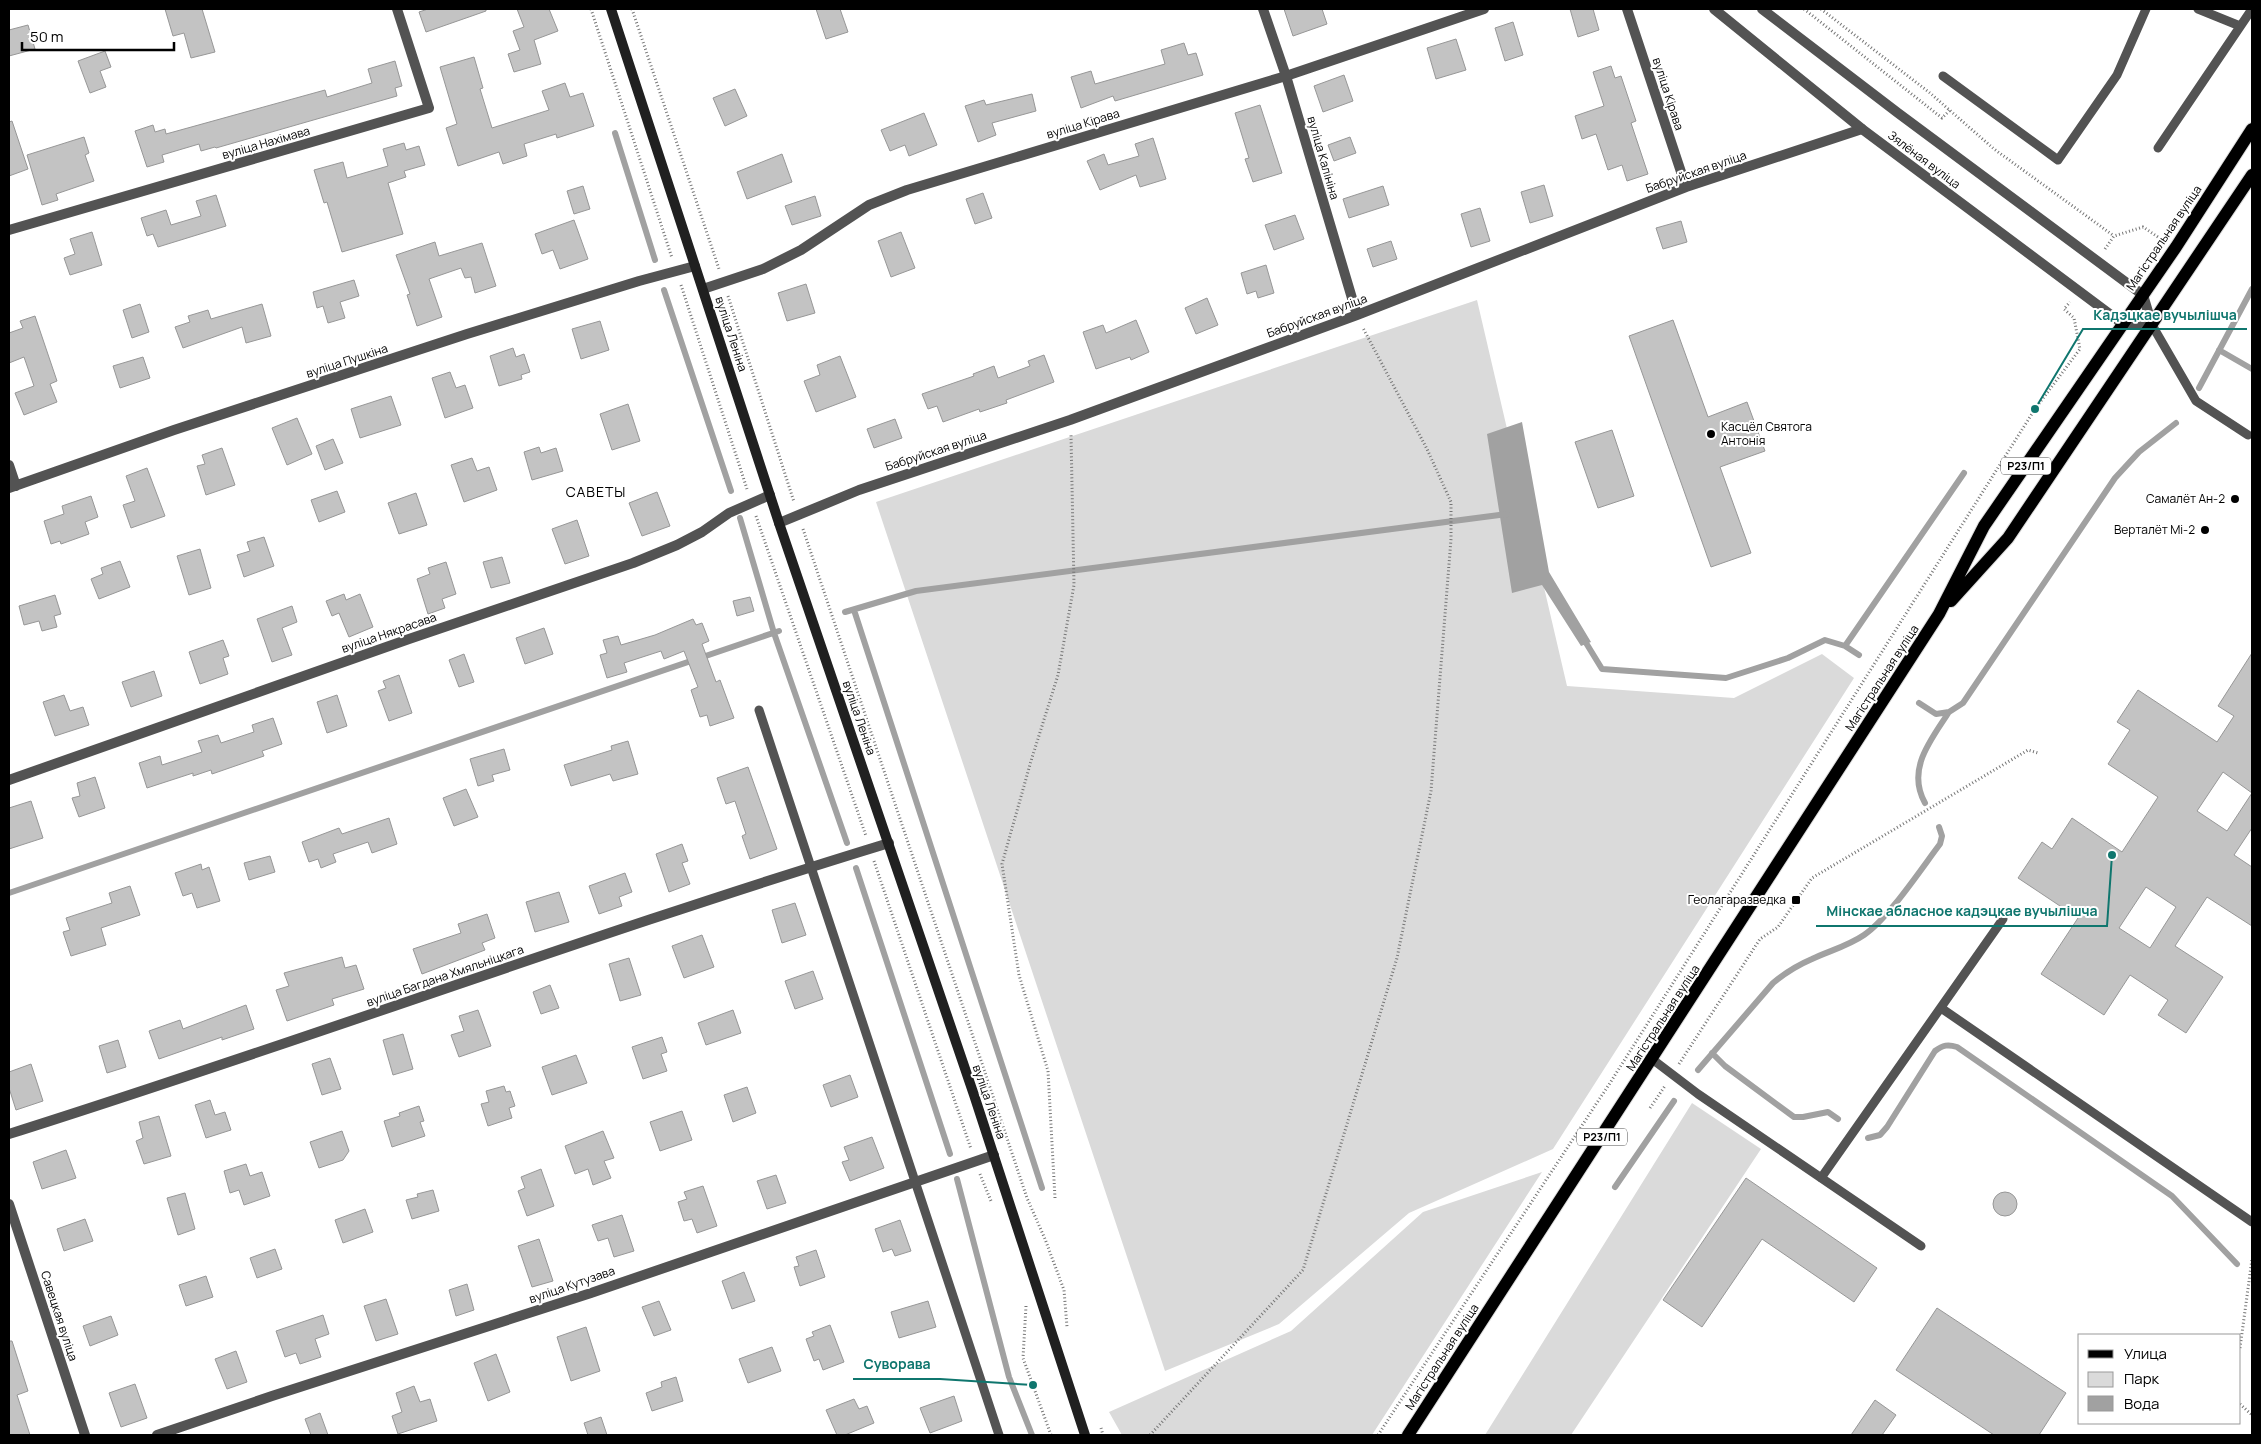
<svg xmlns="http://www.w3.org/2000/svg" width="2261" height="1444" font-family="Manrope,sans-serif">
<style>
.green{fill:#dadada}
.water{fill:#a1a1a1}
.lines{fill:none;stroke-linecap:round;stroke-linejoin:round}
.stream{stroke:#a1a1a1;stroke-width:6}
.building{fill:#c3c3c3;stroke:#979797;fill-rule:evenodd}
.primary-casing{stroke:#dbdbdb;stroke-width:14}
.path{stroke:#757575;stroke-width:3;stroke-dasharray:1 2.5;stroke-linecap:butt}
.service{stroke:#535353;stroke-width:9}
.minor{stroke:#535353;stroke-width:10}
.tertiary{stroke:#535353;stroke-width:10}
.secondary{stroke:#202020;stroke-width:10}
.primary{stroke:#000;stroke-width:12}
.poi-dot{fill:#000;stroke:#fff;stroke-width:2}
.labels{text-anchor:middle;stroke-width:4;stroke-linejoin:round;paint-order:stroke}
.shield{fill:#fff;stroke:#4c4c4c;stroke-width:1}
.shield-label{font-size:11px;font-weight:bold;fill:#000}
.street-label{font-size:12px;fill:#000;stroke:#fff}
.poi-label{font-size:12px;fill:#000;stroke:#fff;text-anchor:end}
.neighbourhood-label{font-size:14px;letter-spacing:1px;fill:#000;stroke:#fff}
.leader{fill:none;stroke:#0f766e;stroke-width:2}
.callout-dot{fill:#0f766e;stroke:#fff;stroke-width:2}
.callout-label{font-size:14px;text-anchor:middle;font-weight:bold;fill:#0f766e;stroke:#fff;stroke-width:4;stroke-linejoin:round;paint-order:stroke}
</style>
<rect width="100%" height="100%" fill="#fff"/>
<!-- green -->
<path class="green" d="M1477,300L1567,686L1734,698L1822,654L1854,678L1553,1149L1409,1213L1279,1324L1165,1371L876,502Z
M1692,1103L1761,1149L1571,1435H1485Z
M1542,1172L1372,1435H1122L1109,1412L1291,1331L1423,1212Z"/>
<!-- water -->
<path class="water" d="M1522,422L1549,572L1591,642L1581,646L1542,585L1512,593L1487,434Z"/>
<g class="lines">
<!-- stream -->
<path class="stream" d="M615,133L655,260
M664,290L731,491
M2219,350L2252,369
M2199,388L2252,289
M740,518L774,633L847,843
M854,610L1042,1188
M845,612L916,591L1507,514
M1583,638L1602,669L1726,678L1788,658L1825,640L1845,646L1964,473
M1845,646L1859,655
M1919,703L1936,714L1949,712L1963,703L2115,478L2139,452L2176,423
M1925,803C1906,769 1931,740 1949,712
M856,868L950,1154
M9,893L779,631
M1712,1053L1725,1066L1794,1117H1803L1828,1112L1838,1119
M1698,1070L1773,983C1785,973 1798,965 1812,959C1829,951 1848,946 1864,935C1888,919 1921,869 1940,844L1942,836L1939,827
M1868,1138L1880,1135L1887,1127L1935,1051C1943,1045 1948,1044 1957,1047L2172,1196L2237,1264
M957,1179L1009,1377L1032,1435
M1615,1187L1674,1101"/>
</g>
<!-- building -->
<path class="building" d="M165,9H202L215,52L191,58L184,33L173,36Z
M428,9H486V11L426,32L419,12Z
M517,9H549L558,31L534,40L541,64L514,72L508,54L520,50L513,31L524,27Z
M816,9H840L848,32L826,39Z
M1284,9H1322L1327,24L1293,36Z
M1570,9H1593L1599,30L1578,37Z
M1513,22L1523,55L1505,61L1495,28Z
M28,25L35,49L9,56V30Z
M1456,39L1466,70L1436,79L1427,48Z
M1184,43L1188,55L1196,53L1203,75L1115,101L1113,96L1081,108L1071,77L1091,71L1095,84L1165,64L1161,50Z
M105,51L111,67L100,71L106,87L90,93L78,61Z
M474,57L483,88L480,89L492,128L549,110L542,91L565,83L570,97L583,93L594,126L557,138L556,134L524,144L527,156L503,164L499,152L458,166L446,128L457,124L440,67Z
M395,61L402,86L395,88L397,96L216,148L215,147L201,151L199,144L162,155L164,162L147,167L135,131L153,125L155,132L165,129L166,134L325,90L327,97L372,83L368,69Z
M1611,66L1615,78L1621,76L1636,121L1631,123L1648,174L1627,181L1622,165L1608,170L1596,134L1582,139L1575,116L1604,106L1593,72Z
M1344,75L1353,101L1323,112L1314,86Z
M735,89L747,116L725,126L713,98Z
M1032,94L1036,111L992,123L996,135L978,142L965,106L984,100L986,105Z
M1260,105L1282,173L1253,182L1245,159L1249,158L1235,113Z
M924,113L937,145L909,156L905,145L890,151L881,130Z
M12,121L28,169L9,176V122Z
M84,137L89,153L85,155L94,181L56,194L58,200L42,205L27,155Z
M1350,137L1356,153L1334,161L1328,145Z
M1153,138L1166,179L1140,187L1136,175L1100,190L1087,161L1104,154L1108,165L1139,156L1135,144Z
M404,143L406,150L419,146L425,165L404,171L406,177L388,183L403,234L342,252L327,202L324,203L314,170L343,162L347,178L388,166L383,149Z
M782,154L792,182L747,199L737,172Z
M1544,185L1553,216L1530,223L1521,192Z
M583,186L590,209L574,214L567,191Z
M1383,186L1389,205L1349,218L1343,199Z
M983,193L992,218L975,224L966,199Z
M216,195L226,226L158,247L153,234L147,236L141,218L166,210L171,225L201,216L196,201Z
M815,196L821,216L792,225L785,206Z
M1480,208L1490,241L1471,247L1461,214Z
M1295,215L1304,239L1274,250L1265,225Z
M574,220L588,259L560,269L553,250L542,254L535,234Z
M1681,221L1687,242L1663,249L1656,228Z
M92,232L102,265L70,275L64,258L75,254L70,239Z
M901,232L915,268L891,277L878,241Z
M1391,241L1397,259L1373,267L1367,249Z
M435,242L439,256L482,243L496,286L475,293L471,277L465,278L461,268L429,279L442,317L417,326L407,295L410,294L396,255Z
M1266,265L1274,293L1258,298L1256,291L1247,294L1241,273Z
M354,280L359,296L340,302L345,318L328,323L323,306L317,308L313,292Z
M806,284L815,313L787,321L778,293Z
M1207,298L1218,325L1196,334L1185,308Z
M140,304L149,332L132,338L123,310Z
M262,304L271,336L246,343L242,327L183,348L175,327L190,322L188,316L208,310L211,319Z
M35,316L57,381L50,384L57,402L24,415L15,393L34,386L24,357L9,363V333L23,328L20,321Z
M1136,320L1149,352L1131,360L1130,357L1096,369L1083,332L1103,325L1106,333Z
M1673,320L1708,417L1747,402L1765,451L1720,467L1751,553L1711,567L1629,336Z
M600,321L609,350L581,359L572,329Z
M513,348L516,357L524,354L530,372L521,375L522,379L499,386L490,356Z
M1044,355L1054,382L1006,400L1007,403L980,412L979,409L943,422L937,406L928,409L922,394L974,376L973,374L994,366L998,378L1030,366L1028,361Z
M840,356L856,397L816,412L804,381L820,375L817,365Z
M143,357L150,378L120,388L113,366Z
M450,372L456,388L465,385L473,408L445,418L432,378Z
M391,396L401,425L360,438L351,409Z
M628,404L640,441L612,450L600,414Z
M297,418L312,454L287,465L272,428Z
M895,419L902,438L874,448L867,429Z
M1612,430L1634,496L1598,508L1575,442Z
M333,439L343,463L325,470L316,446Z
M539,447L541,453L556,448L563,471L532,480L524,452Z
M222,448L235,485L206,495L197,466L205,464L202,455Z
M472,458L477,471L489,467L497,490L464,502L451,465Z
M147,468L165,516L131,528L123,505L135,501L126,476Z
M337,491L345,512L319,522L311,500Z
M657,492L670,526L642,536L629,503Z
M416,493L427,525L399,534L388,503Z
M91,496L98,517L85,522L89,534L61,544L60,541L51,544L44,521L64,514L62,506Z
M577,520L589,556L565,564L552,529Z
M264,537L274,566L244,577L237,555L250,551L247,542Z
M200,549L211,588L189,595L177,556Z
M502,557L510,583L491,588L483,562Z
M120,561L130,587L99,599L91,579L103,574L101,568Z
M446,562L456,594L442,599L445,608L428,614L417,579L430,574L428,568Z
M344,594L346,600L360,594L373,627L349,637L339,613L332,616L326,601Z
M55,595L61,614L54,616L57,627L42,631L39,621L24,625L19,606Z
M750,597L754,611L737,616L733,601Z
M292,606L297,622L282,628L292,655L272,662L257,619Z
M693,619L696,625L702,623L709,641L702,644L716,682L720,680L734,718L710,726L707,715L700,717L691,690L698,687L684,651L664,659L661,651L624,663L627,672L607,678L600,655L607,653L603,640L618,636L621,645L655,635Z
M544,628L553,654L525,664L516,638Z
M223,640L229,656L223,658L228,674L200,684L189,652Z
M2252,653V793L2223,772L2197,811L2227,831L2252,793V828L2234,855L2252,867V926L2207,897L2175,946L2223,977L2186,1033L2158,1015L2168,1000L2130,975L2104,1015L2041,974L2078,918L2018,878L2042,842L2052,849L2072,818L2122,852L2158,797L2108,764L2130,730L2117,722L2138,690L2217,742L2234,716L2218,706ZM2146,887L2176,907L2150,948L2119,928Z
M464,654L474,682L459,687L449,660Z
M154,671L162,696L131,707L122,682Z
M399,675L412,713L389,721L378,691L386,688L383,681Z
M64,695L70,711L83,707L89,725L55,736L43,702Z
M337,695L347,726L327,733L317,702Z
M273,718L282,744L262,751L264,756L212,774L211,770L193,776V773L147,788L139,763L160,756L162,765L202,752L198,741L218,735L221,743L254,732L252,725Z
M628,741L638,774L613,781L610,774L571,786L564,765L612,750L611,746Z
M504,749L510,770L492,775L494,781L478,786L470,759Z
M748,767L777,849L750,859L742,836L746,834L735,801L726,804L717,778Z
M95,777L105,808L79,817L72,798L80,796L77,783Z
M466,789L478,817L454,826L443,798Z
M31,801L43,838L9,849V808Z
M389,818L397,844L372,853L368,842L333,854L336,862L321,868L318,859L309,862L302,842L339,828L342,834Z
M682,844L688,861L682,863L690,884L669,892L656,854Z
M270,856L275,872L249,880L244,863Z
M201,864L202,870L209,867L220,901L197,908L192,893L183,896L175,873Z
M625,873L632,892L619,897L622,906L599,914L589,886Z
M130,886L140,915L101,928L106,945L71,956L63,932L70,930L66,918L112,903L109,893Z
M559,892L569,922L535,932L526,902Z
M795,903L806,935L782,943L772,910Z
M487,914L495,938L482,943L485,950L422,974L413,949L461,933L458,924Z
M702,935L714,967L684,978L672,946Z
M342,957L345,968L356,965L364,989L332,999L334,1005L287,1021L276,990L289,986L284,973Z
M629,958L641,995L620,1001L609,964Z
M813,971L823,999L795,1009L785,981Z
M550,985L559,1008L541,1014L533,992Z
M246,1005L254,1029L222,1040V1037L159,1059L149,1031L180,1020L183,1029Z
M478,1010L491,1046L459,1057L451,1035L464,1031L459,1016Z
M733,1010L741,1033L706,1045L698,1023Z
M403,1034L413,1069L393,1075L383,1040Z
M662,1037L667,1052L661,1054L667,1071L643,1079L632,1047Z
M118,1040L126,1067L107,1073L99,1046Z
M576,1055L587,1083L552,1095L542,1067Z
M330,1058L341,1089L322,1095L312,1064Z
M31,1064L43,1101L16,1110L9,1088V1072Z
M850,1075L858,1097L831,1107L823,1085Z
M504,1086L506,1092L510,1091L515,1106L509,1108L512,1118L488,1126L481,1104L489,1102L486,1091Z
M747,1087L756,1113L733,1122L724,1095Z
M210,1100L215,1115L225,1112L231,1130L206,1138L195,1105Z
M419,1106L424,1121L420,1122L425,1136L392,1147L384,1121L400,1116L399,1113Z
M682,1111L692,1140L660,1151L650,1122Z
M159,1116L171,1156L144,1164L136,1141L143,1138L139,1122Z
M342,1131L349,1151L343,1160L319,1168L310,1142Z
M603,1131L614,1158L604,1161L611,1178L593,1185L588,1169L575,1174L565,1146Z
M872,1137L884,1168L850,1181L842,1162L849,1160L844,1147Z
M66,1150L76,1178L42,1189L33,1162Z
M246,1164L250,1176L262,1172L270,1196L244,1205L239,1190L230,1193L224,1171Z
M541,1169L554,1206L527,1216L518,1191L525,1188L521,1177Z
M776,1175L786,1203L767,1209L757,1181Z
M1746,1178L1877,1268L1854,1302L1762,1239L1702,1327L1663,1300Z
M703,1186L717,1226L697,1233L692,1219L684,1221L678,1202L687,1199L684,1192Z
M433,1190L439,1211L412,1219L406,1200L418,1197L417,1194Z
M1993 1204a12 12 0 1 1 24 0a12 12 0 1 1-24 0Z
M185,1193L195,1229L178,1235L167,1198Z
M365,1209L373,1232L343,1243L335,1220Z
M622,1215L634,1251L614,1257L608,1238L598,1241L592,1225Z
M85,1219L93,1241L64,1251L57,1229Z
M900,1220L911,1251L895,1256L892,1249L883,1252L875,1229Z
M539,1239L553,1281L532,1287L518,1246Z
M275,1249L282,1269L257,1278L250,1258Z
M816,1250L825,1277L800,1286L794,1267L799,1266L796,1257Z
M744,1272L755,1301L732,1309L722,1281Z
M206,1276L213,1297L186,1306L179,1285Z
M467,1284L474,1310L456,1316L449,1290Z
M386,1299L398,1334L376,1341L364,1306Z
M659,1301L671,1330L654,1336L642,1307Z
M928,1301L936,1327L899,1338L891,1312Z
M1937,1308L2066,1393L2039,1435H1994L1896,1370Z
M323,1315L329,1334L315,1339L321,1357L300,1364L296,1353L285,1357L276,1331Z
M111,1316L118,1335L90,1346L83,1326Z
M830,1325L844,1362L823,1370L819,1359L814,1361L806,1339L814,1336L812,1332Z
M586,1327L600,1371L571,1381L557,1337Z
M9,1341H12L28,1391L17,1395L30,1435H9Z
M772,1347L781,1371L748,1383L739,1359Z
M236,1351L247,1382L227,1389L215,1359Z
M496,1354L510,1392L488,1401L474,1363Z
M676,1377L683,1401L652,1411L646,1393L662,1387L661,1382Z
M135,1384L147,1418L121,1427L109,1393Z
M414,1386L420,1402L430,1399L437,1421L398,1434L392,1416L402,1412L396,1393Z
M954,1396L962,1421L930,1433L920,1408Z
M854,1399L859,1409L867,1406L874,1423L845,1435H837L826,1410Z
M1875,1400L1896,1415L1882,1435H1851Z
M320,1413L328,1435H311L305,1419Z
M601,1417L607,1435H588L584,1423Z"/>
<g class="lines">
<!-- primary casing -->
<g class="primary-casing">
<path id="primary" d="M1951,601L2008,538L2252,175
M1408,1435L1939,614L1984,526L2176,247L2252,129"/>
</g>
<!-- path -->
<path class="path" d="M591,9L672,258
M632,9L719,269
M1804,9L1942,118L1950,110
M1821,9L1930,93L1994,149L2114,236
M2105,249L2114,236L2143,227L2161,239
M681,285L747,489
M728,296L794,502
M756,516L866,836
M803,529L1027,1198L1045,1239L1064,1290L1067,1327
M874,861L971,1149
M1679,1064L1760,939L1778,927L1812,878L2028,750L2038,753
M1650,1108L1665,1086
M980,1174L991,1201
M1055,1198L1048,1071L1019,975L1002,864L1031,761L1058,675L1074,585L1071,435
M1026,1306L1023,1358L1051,1435
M2240,1348L2252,1259
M2240,1404L2252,1415
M1101,1428L1103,1435
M1150,1435L1303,1270L1397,958L1431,791L1451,539V502L1427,449L1363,328
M1378,1435L1610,1083L2035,409L2080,349L2074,318L2064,309L2070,302"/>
<!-- service -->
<path class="service" d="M2198,9L2240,26
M1943,76L2058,160L2117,75L2146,9
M2158,148L2252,9
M2152,325L2196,401L2248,435
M759,710L999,1435
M1941,1008L2252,1222
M1652,1059L1698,1094L1921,1246
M1821,1178L2003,919"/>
<!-- minor -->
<path class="minor" d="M1263,9L1286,76L1357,315
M1627,9L1686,187
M9,230L429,108L397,9
M703,289L763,269L801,250L869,205L907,190L1286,76L1484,9
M9,465L16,486
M9,488L174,430L467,334L639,281L695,266
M779,523L859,490L1070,420L1357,315L1686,187L1862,129
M9,780L409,639L633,563L677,545L702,532L729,513L770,495
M157,1435L272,1396L591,1293L994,1155"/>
<!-- tertiary -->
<path class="tertiary" d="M1714,9L1862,129L2123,324L2152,325L2143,295L1898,113L1762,9
M9,1134C304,1041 594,933 889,843
M9,1204L85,1435"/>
<!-- secondary -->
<path class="secondary" d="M611,9L779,523L974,1095L1085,1435"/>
<!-- primary -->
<use href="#primary" class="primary"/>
</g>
<!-- markers -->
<g class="poi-dot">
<circle cx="1711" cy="434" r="5"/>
<circle cx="2235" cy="499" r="5"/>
<circle cx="2205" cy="530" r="5"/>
<rect x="1791" y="895" width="10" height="10" rx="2.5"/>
</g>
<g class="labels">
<!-- shield labels -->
<g class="shield">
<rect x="2001" y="457.5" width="50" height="17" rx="4"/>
<rect x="1577" y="1128.5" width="50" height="17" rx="4"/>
</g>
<g class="shield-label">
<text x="2026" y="470">Р23/П1</text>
<text x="1602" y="1141">Р23/П1</text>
</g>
<!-- street labels -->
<g class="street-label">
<text transform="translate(1668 94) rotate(72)" y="4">вуліца Кірава</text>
<text transform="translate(1083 124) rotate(-17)" y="4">вуліца Кірава</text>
<text transform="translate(266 143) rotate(-16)" y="4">вуліца Нахімава</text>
<text transform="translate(1323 158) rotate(74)" y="4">вуліца Калініна</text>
<text transform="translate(1924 160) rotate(37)" y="4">Зялёная вуліца</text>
<text transform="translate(1696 172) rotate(-19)" y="4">Бабруйская вуліца</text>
<text transform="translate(2164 238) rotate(-56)" y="4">Магістральная вуліца</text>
<text transform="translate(1317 316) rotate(-20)" y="4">Бабруйская вуліца</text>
<text transform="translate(731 334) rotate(72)" y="4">вуліца Леніна</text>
<text transform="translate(347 361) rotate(-18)" y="4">вуліца Пушкіна</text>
<text transform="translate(936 451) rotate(-18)" y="4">Бабруйская вуліца</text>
<text transform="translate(389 633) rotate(-19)" y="4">вуліца Някрасава</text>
<text transform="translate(1882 678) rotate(-57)" y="4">Магістральная вуліца</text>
<text transform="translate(859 718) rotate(71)" y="4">вуліца Леніна</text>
<text transform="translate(445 976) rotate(-19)" y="4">вуліца Багдана Хмяльніцкага</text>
<text transform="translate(1663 1018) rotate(-57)" y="4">Магістральная вуліца</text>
<text transform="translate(989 1102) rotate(71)" y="4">вуліца Леніна</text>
<text transform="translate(572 1285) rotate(-19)" y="4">вуліца Кутузава</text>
<text transform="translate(59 1316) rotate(72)" y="4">Савецкая вуліца</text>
<text transform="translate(1442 1357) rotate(-57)" y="4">Магістральная вуліца</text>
</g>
<!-- poi labels -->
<g class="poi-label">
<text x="1721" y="431" text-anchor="start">Касцёл Святога<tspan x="1721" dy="14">Антонія</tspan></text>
<text x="2225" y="503">Самалёт Ан-2</text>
<text x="2195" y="534">Верталёт Мі-2</text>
<text x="1786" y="904">Геолагаразведка</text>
</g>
<!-- neighbourhood labels -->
<g class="neighbourhood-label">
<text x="596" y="497">САВЕТЫ</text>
</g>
</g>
<!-- callouts -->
<path class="leader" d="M2035 409L2083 329H2247M2112 855L2107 926H1816M1033 1385L940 1379H853"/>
<g class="callout-dot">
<circle cx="2035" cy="409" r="5"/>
<circle cx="2112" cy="855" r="5"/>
<circle cx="1033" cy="1385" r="5"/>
</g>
<g class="callout-label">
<text x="2165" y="320">Кадэцкае вучылішча</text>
<text x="1962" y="916">Мінскае абласное кадэцкае вучылішча</text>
<text x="897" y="1369">Суворава</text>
</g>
<!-- border -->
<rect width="2261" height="1444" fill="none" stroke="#000000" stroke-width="20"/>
<!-- legend -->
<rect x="2078" y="1334" width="162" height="90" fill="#ffffff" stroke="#999999"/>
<rect x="2088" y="1350" width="25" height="8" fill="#000000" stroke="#999999"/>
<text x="2124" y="1359" font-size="15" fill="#000000">Улица</text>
<rect x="2088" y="1372" width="25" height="15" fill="#dadada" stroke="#999999"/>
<text x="2124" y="1384" font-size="15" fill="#000000">Парк</text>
<rect x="2088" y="1396" width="25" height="15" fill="#a1a1a1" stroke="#999999"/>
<text x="2124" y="1409" font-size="15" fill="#000000">Вода</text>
<!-- scale -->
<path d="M22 42v8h152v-8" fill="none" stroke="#000000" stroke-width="2.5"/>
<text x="30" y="42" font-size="15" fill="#000000" stroke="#ffffff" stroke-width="4" paint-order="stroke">50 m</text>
</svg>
